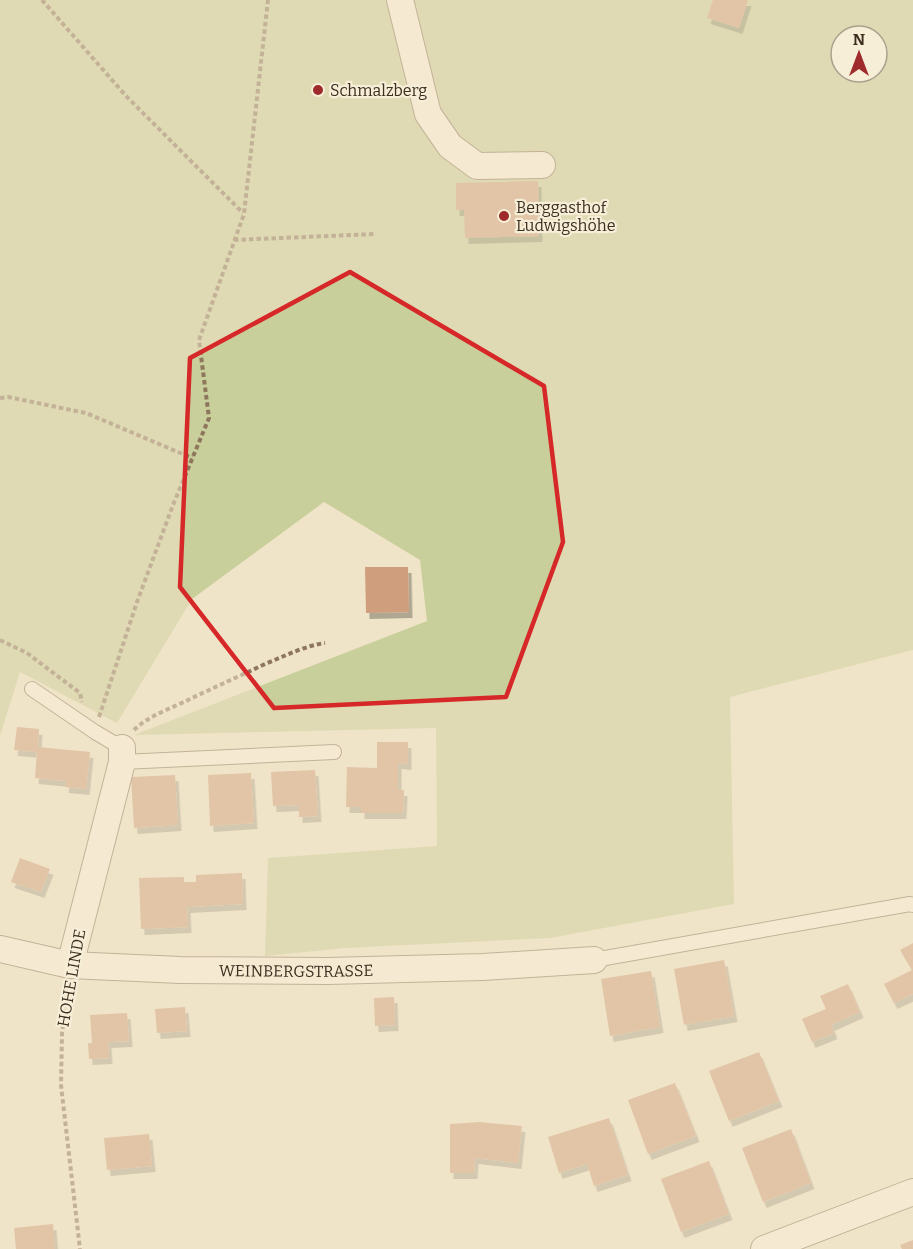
<svg xmlns="http://www.w3.org/2000/svg" width="913" height="1249" font-family="Bitter,serif">
<style>
.green{fill:#c9cf9b;fill-rule:evenodd}
.building{fill:#cf9f7d;filter:url(#shadow)}
.lines{fill:none;stroke-linecap:round;stroke-linejoin:round}
.service-casing{stroke:#8d765c;stroke-width:16}
.minor-casing{stroke:#8d765c;stroke-width:28}
.path{stroke:#8d765c;stroke-width:4;stroke-dasharray:4.5 3;stroke-linecap:butt}
.service{stroke:#faf1dc;stroke-width:14}
.minor{stroke:#faf1dc;stroke-width:26}
.marked{fill:none;stroke:#d62828;stroke-width:4.5;stroke-linejoin:round}
.poi-dot{fill:#9e2a2b;stroke:#f7eed8;stroke-width:2}
.labels{text-anchor:middle;stroke-width:4.5;stroke-linejoin:round;paint-order:stroke}
.poi-label{font-size:16px;fill:#3d2e20;stroke:#f7eed8;text-anchor:start}
.street-label{font-size:16px;fill:#3d2e20;stroke:#f7eed8}
</style>
<defs>
<filter id="shadow"><feDropShadow dx="3.5" dy="6" stdDeviation="0" flood-color="#0004"/></filter>
</defs>
<rect width="100%" height="100%" fill="#f0e4c8"/>
<!-- green -->
<path class="green" d="M0,0H913V650L730,697L734,904L550,938L345,948L265,956L268,858L437,846L436,728L134,735L427,621L420,560L324,502L192,599L117,723L20,672L0,736ZM841,36H877V72H841Z"/>
<!-- building -->
<path class="building" d="M713,0H748L739,28L707,18Z
M538,181L539,236L465,238L464,210H456V183Z
M365,567H408L409,612L366,613Z
M17,727L39,729L38,747L90,752L86,789L65,787L66,781L35,778L37,752L14,750Z
M377,742H408V764L398,763V790H404L403,813H361V807H346L347,767L377,768Z
M315,770L318,816L299,817V805L273,806L271,772Z
M251,773L254,823L210,826L208,775Z
M175,775L178,825L134,828L131,777Z
M20,858L50,869L41,892L11,882Z
M242,873L243,904L187,907L188,927L141,929L139,878L184,877V882H196V875Z
M913,943V994L894,1003L884,984L912,970L900,950Z
M724,960L734,1016L684,1025L674,969Z
M651,971L660,1027L610,1036L601,979Z
M848,984L860,1012L831,1025L834,1033L812,1042L802,1019L826,1009L820,996Z
M394,997L395,1025L375,1026L374,998Z
M185,1007L187,1031L157,1033L155,1009Z
M127,1013L129,1041L108,1042L109,1058L89,1059L88,1043H92L90,1015Z
M759,1052L779,1101L729,1121L709,1071Z
M675,1083L696,1136L648,1154L628,1100Z
M609,1118L628,1175L594,1186L587,1164L559,1173L548,1137Z
M479,1122L522,1126L518,1163L475,1158L474,1173H450V1124Z
M791,1129L811,1183L763,1202L742,1148Z
M149,1134L152,1166L107,1170L104,1138Z
M709,1161L729,1214L681,1232L661,1179Z
M53,1224L55,1249H16L14,1228Z
M913,1240V1249H902L900,1245Z"/>
<g class="lines">
<!-- service casing -->
<g class="service-casing">
<path id="service" d="M32,689L95,732L122,748
M122,762L334,752
M594,960L910,904L913,905"/>
</g>
<!-- minor casing -->
<g class="minor-casing">
<g id="minor">
<path d="M400,0L428,114L450,146L477,166L542,165"/>
<path id="s1" d="M0,949L70,965L180,970L328,971L483,967L594,960"/>
<path d="M70,965L122,762V748"/>
<path d="M764,1249L913,1192"/>
</g>
</g>
<!-- path -->
<path class="path" d="M42,0L126,96L243,213
M234,240L375,234
M0,398L8,397L86,413L192,458
M0,640L27,653L80,693L82,702
M99,717L137,602L173,505L209,418L199,340L244,214L268,0
M134,730C148,716 172,708 190,699C215,687 240,676 265,664C285,656 304,646 325,643
M67,987L62,1034L61,1085L80,1249"/>
<!-- service -->
<use href="#service" class="service"/>
<!-- minor -->
<use href="#minor" class="minor"/>
</g>
<!-- marked area -->
<path d="M0 0H913V1249H0ZM350,272L544,386L563,542L506,697L274,708L180,587L190,358Z" fill="#f0e4c8" fill-opacity=".55" fill-rule="evenodd"/>
<path class="marked" d="M350,272L544,386L563,542L506,697L274,708L180,587L190,358Z"/>
<!-- markers -->
<g class="poi-dot">
<circle cx="318" cy="90" r="6"/>
<circle cx="504" cy="216" r="6"/>
</g>
<g class="labels">
<!-- poi labels -->
<g class="poi-label">
<text x="330" y="96">Schmalzberg</text>
<text x="516" y="213">Berggasthof<tspan x="516" dy="18">Ludwigshöhe</tspan></text>
</g>
<!-- street labels -->
<g class="street-label">
<text dy="6" stroke="none"><textPath href="#s1" startOffset="298">WEINBERGSTRASSE</textPath></text>
<text transform="translate(71 978) rotate(-80)" y="6">HOHE LINDE</text>
</g>
</g>
<!-- north arrow -->
<g transform="translate(859 54)"><circle r="28" fill="#f7eed8" stroke="#ada18e" stroke-width="1.5"/>
<path d="M0-4.5L10 22L0 15L-10 22Z" fill="#9e2a2b"/>
<text y="-9" font-size="16" font-weight="bold" text-anchor="middle" fill="#3d2e20">N</text>
</g>
</svg>
